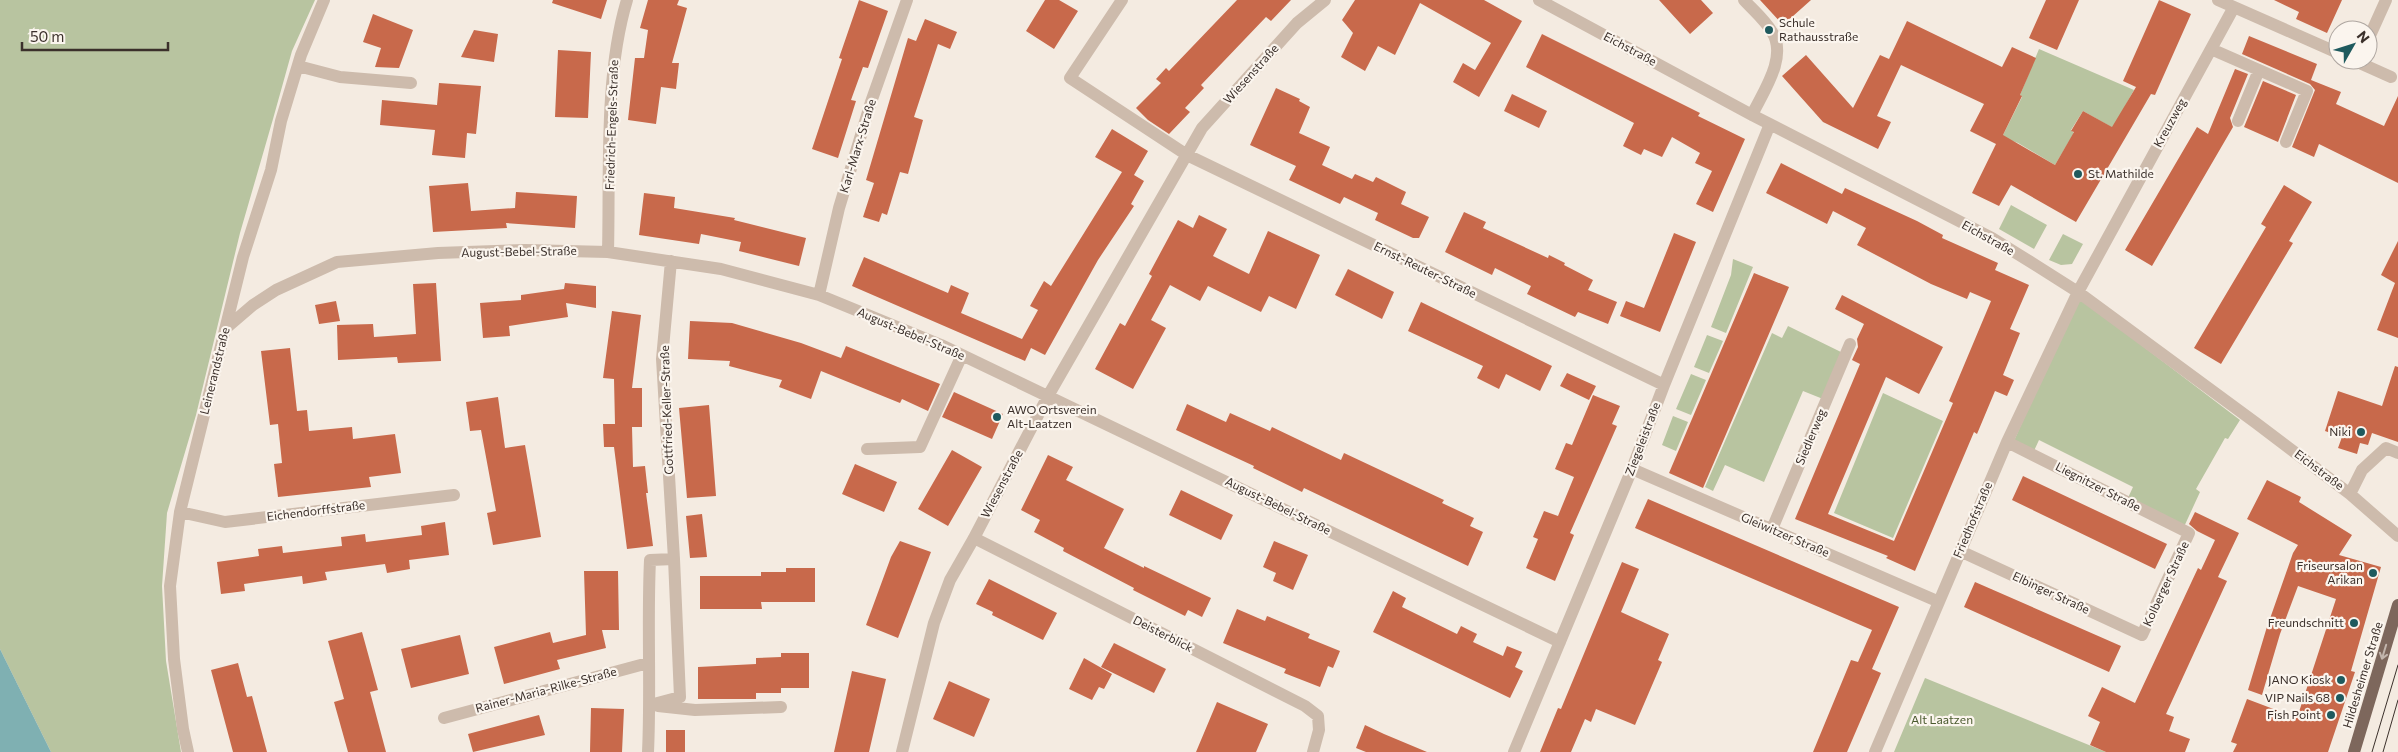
<svg xmlns="http://www.w3.org/2000/svg" width="2398" height="752" font-family="Commissioner,sans-serif">
<style>
.green{fill:#b8c4a0}
.water{fill:#7fb0b2}
.building{fill:#c8694b}
.lines{fill:none;stroke-linecap:round;stroke-linejoin:round}
.minor{stroke:#cdbbac;stroke-width:12}
.major{stroke:#7d675c;stroke-width:12}
.tram{stroke:#3b302b;stroke-width:1}
.oneway{stroke:#c2b5ac}
.poi-dot{fill:#1f5a5e;stroke:#fbf5ee;stroke-width:2}
.labels{text-anchor:middle;stroke-width:4.5;stroke-linejoin:round;paint-order:stroke}
.poi-label{font-size:12px;fill:#3b302b;stroke:#fbf5ee;text-anchor:end}
.street-label{font-size:12px;fill:#3b302b;stroke:#fbf5ee}
.park-label{font-size:12px;fill:#4a5a2e;stroke:#fbf5ee}
</style>
<rect width="100%" height="100%" fill="#f4ebe1"/>
<!-- green -->
<path class="green" d="M0,0H315L292,51L273,119L240,233L196,415L167,513L162,586L166,661L181,752H51L0,649Z
M2039,49L2134,90L2125,106L2135,112L2122,133L2083,111L2071,130L2074,133L2055,165L2018,143L2002,137L2022,97L2020,95Z
M2011,205L2047,225L2034,249L1999,229Z
M2063,234L2083,244L2072,264L2061,265L2049,260Z
M1733,259L1753,267L1726,333L1711,327L1731,275Z
M2078,297L2240,420L2228,439L2225,438L2196,489L2200,492L2183,529L2127,500L2133,487L2039,440L2033,453L2013,443Z
M1788,326L1843,353L1823,399L1803,391L1764,482L1725,465L1713,491L1705,487L1772,333L1782,338Z
M1707,335L1723,341L1709,373L1694,367Z
M1691,374L1706,380L1691,415L1676,409Z
M1883,393L1943,421L1893,538L1834,513Z
M1673,416L1688,422L1676,451L1662,445Z
M1925,678L2106,752H1894Z"/>
<!-- water -->
<path class="water" d="M0,649L51,752H0Z"/>
<!-- building -->
<path class="building" d="M553,0H607L601,19L552,3Z
M648,0H679L677,5L687,8L672,63H679L676,89L661,87L656,124L628,120L635,58H644L648,30L640,28Z
M859,0L888,11L868,68L863,67L851,100L856,101L838,158L812,149L842,59L839,58Z
M1045,0H1059L1078,11L1054,49L1026,31Z
M1237,0H1291L1271,21L1266,17L1201,85L1204,88L1185,108L1190,112L1169,134L1148,120L1136,108L1161,83L1156,79L1166,68L1169,71Z
M1355,0H1484L1522,21L1479,97L1453,82L1463,63L1475,70L1491,43L1420,3L1395,55L1378,46L1365,71L1341,57L1353,33L1342,20Z
M1659,0H1701L1713,13L1690,34Z
M1760,0H1811L1783,25Z
M2046,0H2079L2057,50L2029,38Z
M2159,0L2191,14L2155,95L2151,94L2076,222L2011,185L1999,206L1972,193L1996,144L1970,131L1984,104L1901,65L1877,116L1891,122L1878,149L1823,122L1782,76L1806,55L1853,108L1880,55L1889,59L1907,21L2002,67L2012,47L2036,58L2020,95L2022,96L2003,135L2055,165L2074,132L2071,131L2083,111L2112,127L2136,87L2123,81Z
M2274,0H2342L2327,33L2296,19L2299,12Z
M373,14L413,30L399,68L375,67L381,48L363,42Z
M925,19L957,32L950,49L938,44L914,117L923,120L908,174L900,172L887,215L882,213L879,222L863,217L874,183L866,180L908,38L916,41Z
M474,30L498,34L494,62L461,57Z
M1542,34L1700,113L1698,116L1745,139L1713,212L1696,204L1712,171L1695,163L1700,153L1672,137L1662,157L1644,149L1641,155L1623,146L1634,123L1526,67Z
M2249,36L2317,64L2311,80L2341,92L2336,104L2384,126L2398,96V183L2319,144L2314,157L2292,147L2315,90L2310,84L2242,54Z
M558,50L591,52L588,118L555,117Z
M2235,69L2248,74L2230,118L2233,127L2152,266L2125,250L2197,127L2208,134Z
M2263,81L2296,95L2278,142L2244,127Z
M439,83L481,86L476,134L467,133L465,158L432,155L435,130L380,125L382,100L437,105Z
M1276,88L1300,99L1299,101L1310,107L1299,133L1330,147L1322,165L1352,179L1355,174L1373,182L1376,177L1406,192L1401,204L1429,217L1419,238H1413L1375,220L1378,213L1344,197L1340,204L1289,180L1296,166L1250,145Z
M1512,94L1547,111L1539,128L1504,111Z
M1112,129L1148,151L1134,175L1144,181L1131,204L1134,206L1098,260L1045,355L1031,348L1025,361L852,286L864,257L948,293L951,285L969,293L961,313L1022,339L1038,310L1030,306L1044,281L1051,286L1122,172L1095,157Z
M1781,163L1842,194L1845,188L1917,221L1943,235L1942,238L1998,263L1995,270L2029,285L2010,329L2020,333L2003,375L2014,380L2007,396L1995,391L1977,434L1974,432L1915,571L1886,558L1888,556L1795,519L1860,364L1852,360L1858,347L1857,339L1864,324L1835,309L1842,295L1943,347L1919,394L1886,377L1828,514L1894,541L1953,403L1949,401L1991,301L1970,292L1967,299L1931,284L1857,245L1866,228L1833,211L1827,224L1766,193Z
M468,183L471,211L515,208L516,192L577,196L575,228L506,223L507,228L433,232L429,186Z
M2284,185L2312,202L2289,241L2293,243L2221,364L2194,348L2266,227L2261,224Z
M644,193L675,197L674,208L735,218L734,220L806,238L799,266L739,251L741,242L701,234L699,244L639,235Z
M1464,212L1486,222L1483,228L1548,258L1549,255L1565,263L1564,265L1593,280L1588,290L1617,302L1608,324L1578,312L1575,317L1527,294L1531,286L1495,268L1492,275L1445,252Z
M1199,215L1227,229L1213,256L1249,274L1268,231L1320,255L1296,309L1269,296L1261,312L1208,286L1200,301L1170,285L1151,320L1166,328L1133,389L1095,369L1120,323L1125,326L1152,276L1149,274L1178,220L1193,228Z
M1674,233L1696,242L1660,332L1620,316L1626,301L1644,308Z
M2398,241V338L2377,330L2395,283L2381,275Z
M1348,269L1394,292L1382,319L1335,295Z
M1754,273L1789,287L1703,488L1669,473Z
M436,283L441,361L398,363L397,357L338,360L337,325L373,324L374,337L416,334L413,284Z
M565,283L596,286V308L566,303L568,317L509,326L510,336L483,338L480,303L521,300V295L564,289Z
M336,301L340,321L319,324L315,305Z
M1421,302L1552,366L1540,391L1506,374L1499,389L1477,378L1483,366L1408,331Z
M612,311L641,315L632,388H642V427H632L633,467L645,466L648,493H646L653,546L627,549L614,447H604L603,424H615L614,379L603,378Z
M690,321L732,323L801,343L841,358L846,346L940,384L928,411L902,399L900,403L821,371L811,399L779,387L782,380L729,366L730,361L688,359Z
M290,348L297,411L307,410L309,431L352,427L353,439L395,434L401,473L369,477L371,487L278,497L274,464L282,463L278,424L270,425L261,351Z
M2395,366L2398,367V442L2372,433L2368,445L2360,443L2357,454L2338,448L2342,437L2325,431L2338,391L2382,406Z
M1567,373L1596,386L1589,400L1560,386Z
M954,392L1003,414L992,439L942,417Z
M1593,395L1620,406L1612,424L1617,426L1570,533L1574,535L1555,581L1526,568L1538,539L1533,537L1544,511L1558,516L1574,477L1555,469L1566,443L1572,445Z
M498,397L505,448L525,445L541,537L493,545L487,513L496,511L481,430L470,431L466,402Z
M1187,404L1226,422L1230,413L1270,431L1272,427L1341,460L1344,453L1444,500L1442,503L1474,518L1470,526L1483,532L1468,566L1304,488L1302,492L1253,468L1254,466L1176,430Z
M709,405L716,496L687,498L679,408Z
M952,450L982,467L948,526L918,509Z
M1048,455L1073,467L1066,480L1124,509L1104,548L1144,568V566L1211,598L1202,617L1188,610L1185,616L1133,590L1134,588L1063,551L1064,548L1034,532L1040,520L1021,510Z
M855,464L897,482L884,512L842,494Z
M2023,476L2167,544L2155,569L2012,500Z
M2267,480L2301,497L2299,502L2352,535L2339,555L2381,567L2351,671L2355,672L2328,752H2233L2237,744L2231,742L2247,699L2297,718L2336,599L2298,586L2280,634L2262,695L2248,690L2266,630L2293,553L2298,545L2247,519Z
M1181,490L1233,515L1221,540L1169,515Z
M1648,499L1899,607L1872,669L1881,673L1847,752H1813L1851,660L1858,662L1872,630L1635,528Z
M2195,512L2239,533L2218,577L2227,581L2166,714L2174,717L2169,731L2190,739L2185,752H2106L2090,745L2100,722L2088,716L2102,687L2135,703L2198,568L2201,570L2215,540L2197,531L2189,524Z
M702,514L707,557L690,558L686,516Z
M445,522L449,555L409,560L410,569L387,573L385,564L325,572L327,580L303,584L302,576L244,584L245,591L221,594L217,562L259,556L258,549L282,546L283,553L342,546L341,537L365,534L366,542L422,535L421,526Z
M900,541L931,552L898,638L866,625L891,557Z
M1274,541L1308,555L1293,590L1273,581L1276,573L1263,567Z
M1622,562L1639,569L1621,612L1669,634L1658,660L1662,662L1635,725L1596,709L1591,722L1585,719L1571,752H1540L1558,708L1561,709Z
M786,568H815V602H761L762,609H700V576H761V572H786Z
M584,571H618L619,630H602L606,648L557,660L560,669L504,684L494,647L550,632L553,643L586,635Z
M989,579L1057,613L1043,640L992,615L993,612L976,604Z
M1975,582L2121,646L2109,672L1964,607Z
M1393,591L1406,598L1402,607L1457,634L1461,626L1477,634L1473,642L1503,656L1507,646L1522,652L1515,667L1523,671L1510,698L1373,632Z
M1237,609L1265,621L1267,616L1310,634L1308,638L1340,651L1333,668L1328,666L1320,687L1284,673L1286,669L1223,643Z
M362,632L378,690L370,692L386,752H348L334,702L344,699L328,641Z
M460,635L469,674L411,688L401,649Z
M1114,643L1166,669L1154,693L1101,667Z
M781,653H809V688H781V693H756V699H698V667L756,664V658L781,657Z
M1084,658L1112,674L1104,689L1099,687L1092,700L1069,689Z
M238,663L247,697L252,696L267,752H233L211,670Z
M852,671L886,679L869,752H834Z
M949,681L990,699L974,737L933,719Z
M1217,702L1268,724L1256,752H1196Z
M591,708L624,709L622,752H590Z
M539,715L545,735L473,752L468,734Z
M1365,725L1384,734L1427,752H1366L1356,748Z
M666,730H685V752H666Z"/>
<g class="lines">
<!-- minor -->
<path class="minor" d="M1122,0L1070,78L1187,155L1664,385
M1539,0L1752,115L1992,238L2037,266L2078,292L2256,423L2350,494L2398,536
M1744,0C1753,10 1765,20 1772,32C1788,57 1763,92 1752,115
M2218,0L2338,53
M2368,40L2386,0
M2211,49L2307,91L2286,142
M2353,60L2391,77
M298,66L340,77L411,83
M2238,121L2259,70
M608,252C610,172 604,76 627,0
M819,295L839,208L871,102L907,0
M225,329L253,305L276,290L337,262L438,253L525,250L608,252L721,269L819,295L941,345L1560,642
M867,449L920,447L962,355
M1632,469L1937,601
M2350,494L2362,470L2386,448L2398,453
M180,512L225,522L454,495
M1772,529L1850,344
M974,538L1305,706L1318,716L1319,730L1313,752
M1960,551L2142,635L2189,533L2007,442
M650,705L680,697L674,559L662,359L671,261
M658,706L695,710L781,707
M444,718L648,663
M188,752L183,729L174,659L170,586L180,512L243,257L271,170L281,121L301,55L324,0
M648,752C651,688 647,624 650,560L674,559
M902,752L934,623L950,580L974,538L1048,396L1202,128L1297,23L1325,0
M1514,752L1632,469L1664,385L1770,124
M1875,752L2007,442L2078,292L2234,7"/>
<!-- major -->
<path class="major" d="M2354,752L2398,605"/>
<!-- tram -->
<path class="tram" d="M2372,752L2398,665
M2383,752L2398,700"/>
</g>
<!-- one-way arrows -->
<defs><path id="oneway-shaft" d="M-6 0H5M1.5-3L5.5 0L1.5 3" fill="none" stroke-width="1.6" stroke-linecap="round" stroke-linejoin="round" transform="scale(1.25)"/></defs>
<use class="oneway" href="#oneway-shaft" transform="translate(2384 652) rotate(107)"/>
<!-- markers -->
<g class="poi-dot">
<circle cx="1769" cy="30" r="5"/>
<circle cx="2078" cy="174" r="5"/>
<circle cx="997" cy="417" r="5"/>
<circle cx="2361" cy="432" r="5"/>
<circle cx="2373" cy="573" r="5"/>
<circle cx="2354" cy="623" r="5"/>
<circle cx="2341" cy="680" r="5"/>
<circle cx="2340" cy="698" r="5"/>
<circle cx="2331" cy="715" r="5"/>
</g>
<g class="labels">
<!-- poi labels -->
<g class="poi-label">
<text x="1779" y="27" text-anchor="start">Schule<tspan x="1779" dy="14">Rathausstraße</tspan></text>
<text x="2088" y="178" text-anchor="start">St. Mathilde</text>
<text x="1007" y="414" text-anchor="start">AWO Ortsverein<tspan x="1007" dy="14">Alt-Laatzen</tspan></text>
<text x="2351" y="436">Niki</text>
<text x="2363" y="570">Friseursalon<tspan x="2363" dy="14">Arikan</tspan></text>
<text x="2344" y="627">Freundschnitt</text>
<text x="2331" y="684">JANO Kiosk</text>
<text x="2330" y="702">VIP Nails 68</text>
<text x="2321" y="719">Fish Point</text>
</g>
<!-- street labels -->
<g class="street-label">
<text transform="translate(1630 49) rotate(28)" y="4">Eichstraße</text>
<text transform="translate(1251 74) rotate(-48)" y="4">Wiesenstraße</text>
<text transform="translate(2170 123) rotate(-61)" y="4">Kreuzweg</text>
<text transform="translate(612 125) rotate(-88)" y="4">Friedrich-Engels-Straße</text>
<text transform="translate(858 146) rotate(-73)" y="4">Karl-Marx-Straße</text>
<text transform="translate(1988 238) rotate(29)" y="4">Eichstraße</text>
<text transform="translate(519 252) rotate(-1)" y="4">August-Bebel-Straße</text>
<text transform="translate(1425 270) rotate(26)" y="4">Ernst-Reuter-Straße</text>
<text transform="translate(911 334) rotate(23)" y="4">August-Bebel-Straße</text>
<text transform="translate(215 371) rotate(-76)" y="4">Leinerandstraße</text>
<text transform="translate(667 410) rotate(-92)" y="4">Gottfried-Keller-Straße</text>
<text transform="translate(1811 437) rotate(-67)" y="4">Siedlerweg</text>
<text transform="translate(1643 439) rotate(-69)" y="4">Ziegeleistraße</text>
<text transform="translate(2319 470) rotate(37)" y="4">Eichstraße</text>
<text transform="translate(1002 484) rotate(-62)" y="4">Wiesenstraße</text>
<text transform="translate(2098 487) rotate(27)" y="4">Liegnitzer Straße</text>
<text transform="translate(1278 506) rotate(26)" y="4">August-Bebel-Straße</text>
<text transform="translate(316 511) rotate(-7)" y="4">Eichendorffstraße</text>
<text transform="translate(1973 520) rotate(-67)" y="4">Friedhofstraße</text>
<text transform="translate(1785 535) rotate(23)" y="4">Gleiwitzer Straße</text>
<text transform="translate(2166 584) rotate(-65)" y="4">Kolberger Straße</text>
<text transform="translate(2051 593) rotate(25)" y="4">Elbinger Straße</text>
<text transform="translate(1163 634) rotate(27)" y="4">Deisterblick</text>
<text transform="translate(2363 675) rotate(-73)" y="4">Hildesheimer Straße</text>
<text transform="translate(546 690) rotate(-15)" y="4">Rainer-Maria-Rilke-Straße</text>
</g>
<!-- park labels -->
<g class="park-label">
<text x="1942" y="724">Alt Laatzen</text>
</g>
</g>
<!-- north arrow -->
<g transform="translate(2353 45) rotate(51)"><circle r="24" fill="#fbf5ee" stroke="#aea6a0"/>
<path d="M0-4L9 19L0 12L-9 19Z" fill="#1f5a5e"/>
<text y="-8" font-size="14" font-weight="bold" text-anchor="middle" fill="#3b302b">N</text>
</g>
<!-- scale -->
<path d="M22 42v8h146v-8" fill="none" stroke="#3b302b" stroke-width="2.5"/>
<text x="30" y="42" font-size="15" fill="#3b302b" stroke="#fbf5ee" stroke-width="4" paint-order="stroke">50 m</text>
</svg>
